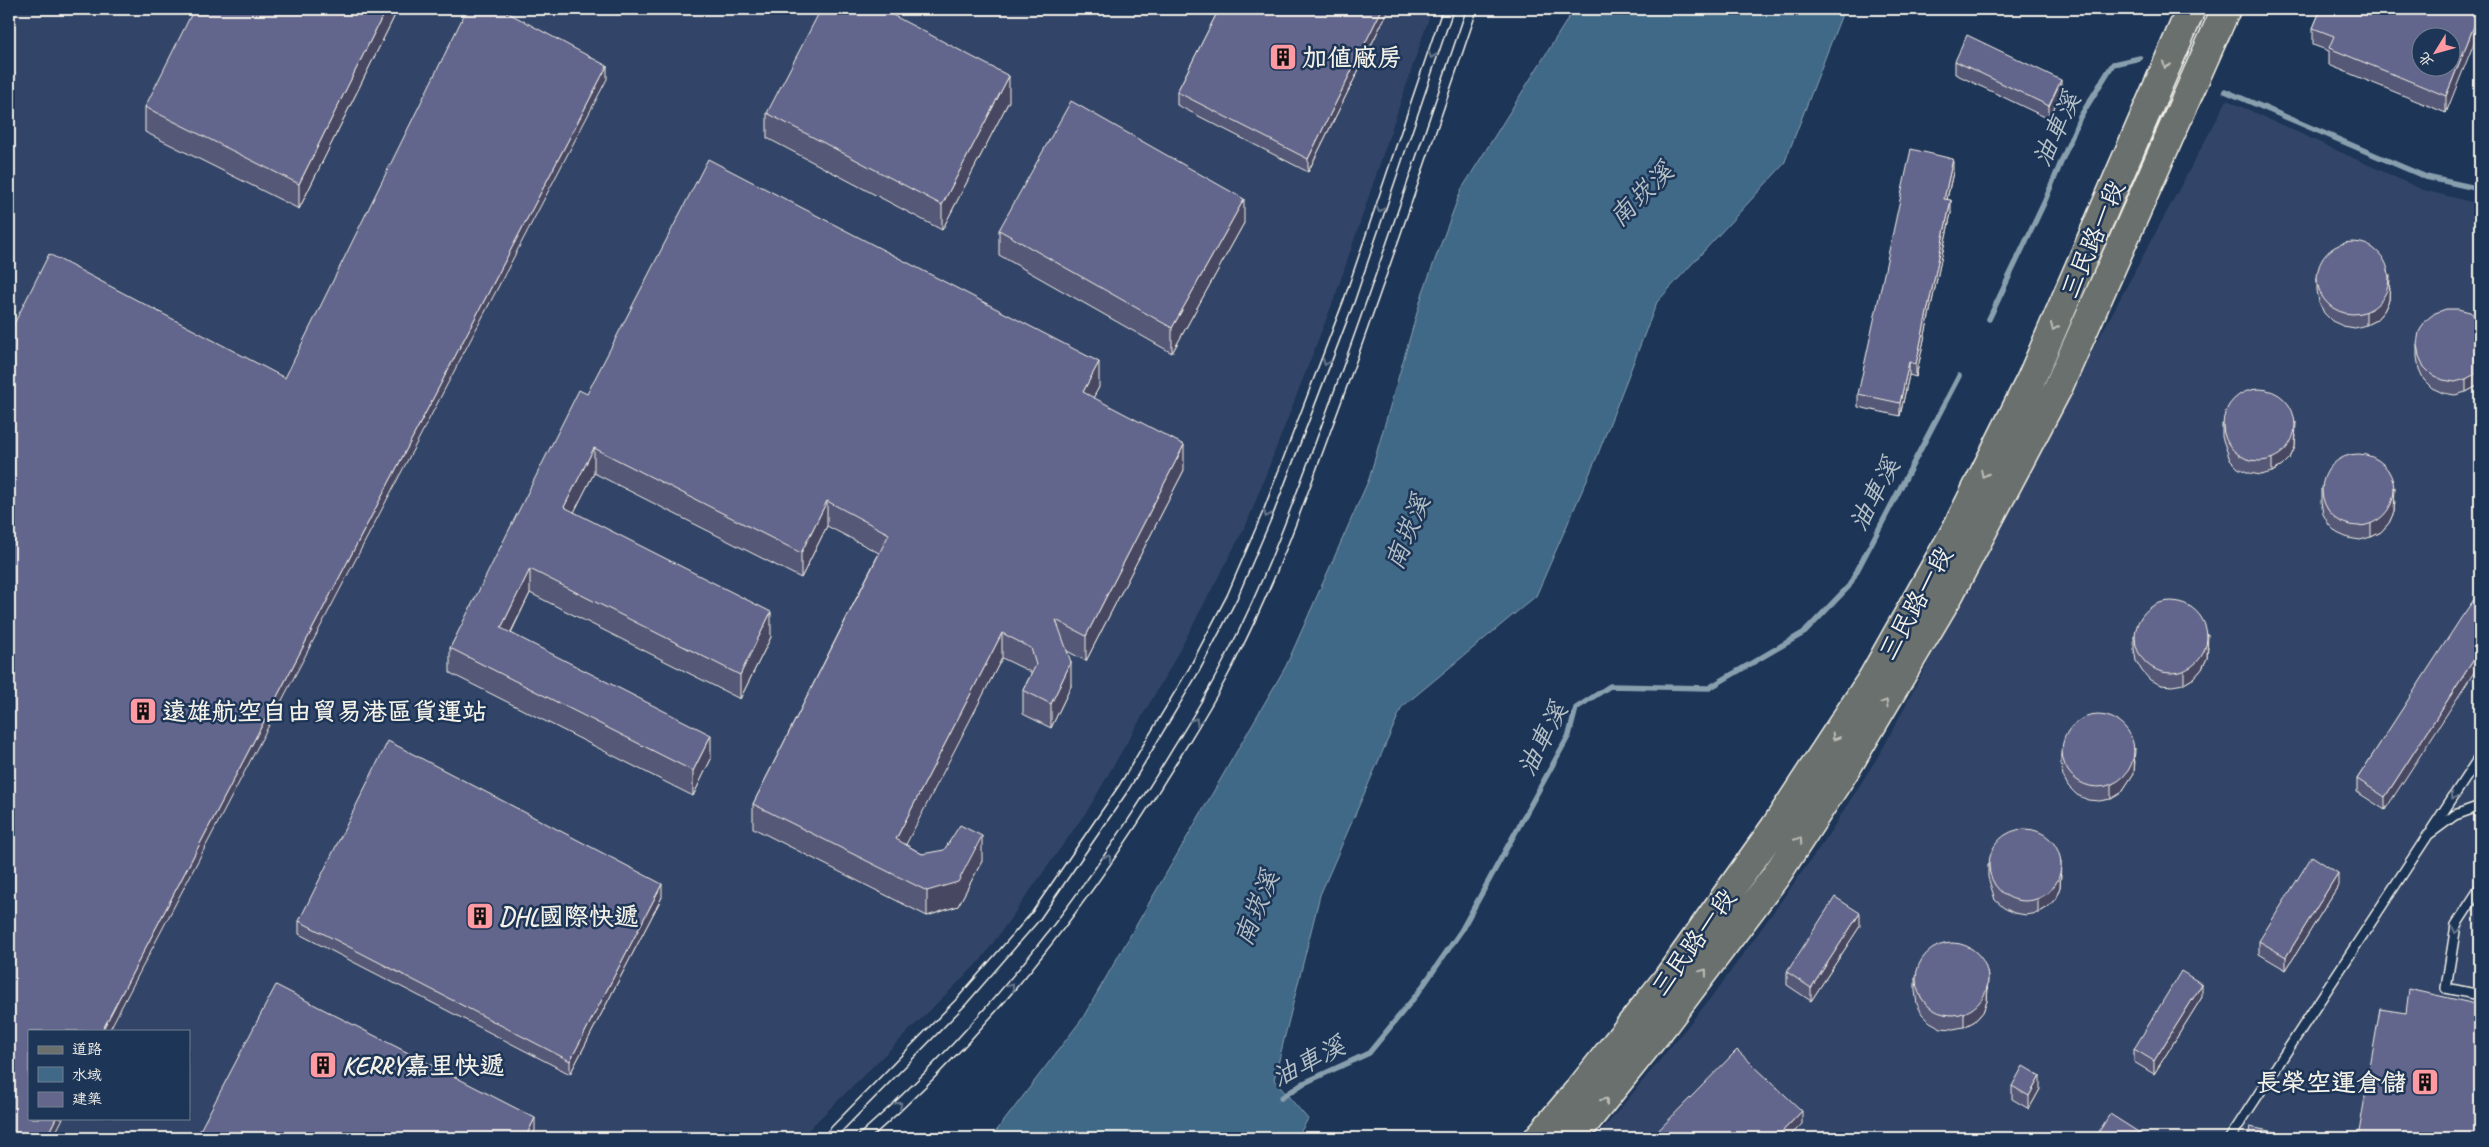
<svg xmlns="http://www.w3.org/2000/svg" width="2489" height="1147" font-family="Caveat,'LXGW WenKai TC',sans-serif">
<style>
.built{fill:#324467;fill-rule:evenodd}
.water{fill:#406987;stroke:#889fae}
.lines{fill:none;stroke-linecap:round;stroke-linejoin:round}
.stream{stroke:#889fae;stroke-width:5.5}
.lane-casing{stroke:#f4f1e8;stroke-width:12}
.primary-casing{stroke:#f4f1e8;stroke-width:31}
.lane{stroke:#1d3557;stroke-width:9}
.primary{stroke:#6b706d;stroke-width:28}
.wall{fill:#565878;stroke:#f4f1e8}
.shaded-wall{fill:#464762;stroke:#f4f1e8}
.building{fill:#64668c;stroke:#f4f1e8;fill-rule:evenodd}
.oneway{stroke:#68778a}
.oneway2{stroke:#bdbdb7}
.labels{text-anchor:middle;stroke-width:5;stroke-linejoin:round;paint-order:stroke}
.poi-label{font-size:25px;font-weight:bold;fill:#f4f1e8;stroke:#1d3557;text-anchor:start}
.street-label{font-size:25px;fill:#f4f1e8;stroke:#1d3557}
.water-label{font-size:26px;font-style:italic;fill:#b5c1c6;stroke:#1d3557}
</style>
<rect width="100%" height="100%" fill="#1d3557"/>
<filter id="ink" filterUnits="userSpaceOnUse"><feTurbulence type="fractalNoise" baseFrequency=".02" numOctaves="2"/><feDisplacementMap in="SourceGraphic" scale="10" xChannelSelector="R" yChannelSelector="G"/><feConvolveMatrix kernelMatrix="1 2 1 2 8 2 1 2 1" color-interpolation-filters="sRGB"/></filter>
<g filter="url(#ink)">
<!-- built -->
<path class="built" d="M9,9H1432L1336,294L1247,523L1170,668L1089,808L981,960L800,1138H9ZM29,1031H189V1118H29Z
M2227,100L2423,190L2480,204V1138H1596L1718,989L1825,840L1882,750L2080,373Z"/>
<!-- water -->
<path class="water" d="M1574,9H1844L1784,164L1657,302L1596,459L1536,596L1402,707L1320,895L1274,1080L1308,1119L1297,1138H991L1082,1019L1286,666L1369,479L1423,292L1461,190Z"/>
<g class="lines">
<!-- stream -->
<path class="stream" d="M2225,91L2426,177L2480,189
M1989,319L2044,203L2080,117L2113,64L2140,58
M1281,1098L1304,1083L1369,1053L1418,993L1461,931L1520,824L1569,735L1576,708L1610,686L1709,688L1805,632L1849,586L1959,376"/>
<!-- lane casing -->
<g class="lane-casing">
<path id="lane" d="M2432,829L2480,756
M2480,888L2456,925L2446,988L2480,995
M828,1138L961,1002L1035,917L1123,789L1194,670L1232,597L1268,513L1349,301L1448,9
M863,1138C986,1030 1087,900 1172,760C1192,727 1214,693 1231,658C1270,583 1299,502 1328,423C1379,286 1425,147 1472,9
M2230,1138L2428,835L2455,815L2480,806"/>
</g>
<!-- primary casing -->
<g class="primary-casing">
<path id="primary" d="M1538,1138L1584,1084L1667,979L1775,827L1872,679L1957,528L2031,379L2191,9
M1573,1138L1665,1023L1775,877L1847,767L1950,593L2058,388L2226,9"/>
</g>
<!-- lane -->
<use href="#lane" class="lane"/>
<!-- primary -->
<use href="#primary" class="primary"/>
</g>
<!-- wall -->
<path class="wall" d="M398,9L299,209L145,132V107Z
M984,9H996L994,13Z
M1219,9H1389L1308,172L1177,105V92Z
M2314,9H2480L2446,113L2329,65V51L2313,45V28L2320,11Z
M1955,61L2061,93L2049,119L1955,74Z
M1009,101L942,230L767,138V113Z
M1953,172L1947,200L1951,213L1916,377L1909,375L1900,416L1858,407V394Z
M1244,223L1172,353L999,255V230Z
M2317,277L2390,288L2389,300L2384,311L2376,320L2366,325L2355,328L2343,326L2332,321L2324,313L2319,302L2317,290Z
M2417,344L2477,386L2466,392L2455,395L2443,393L2432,388L2424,380L2419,369L2417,357Z
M1099,387L1093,398L1184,470L1086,661L1067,651L1071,686L1051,728L1023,714V690L1031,674V672L1002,658L905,844L922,854L982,861L958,906L927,916L753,828V804L879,553L827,526L801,578L594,473L574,512L771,637L740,699L530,593L511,633L711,759L693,796L450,673V648L587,394Z
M2222,424L2296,435L2295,447L2290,458L2282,466L2272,472L2261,475L2249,473L2238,468L2230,460L2222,437Z
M2321,489L2395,500L2394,512L2389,523L2381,532L2371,537L2360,540L2348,538L2337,533L2329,525L2323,514L2321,502Z
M2480,591L2385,810L2357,792V779Z
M2134,636L2208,647L2207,658L2202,669L2194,678L2184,684L2172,686L2161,685L2150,680L2142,671L2136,661L2134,649Z
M2061,750L2135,761L2134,773L2121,793L2111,799L2099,801L2088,800L2077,795L2068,786L2063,776L2061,763Z
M1988,864L2061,875L2060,887L2056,898L2048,907L2038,913L2026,915L2014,913L2004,908L1995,900L1988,877Z
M2338,886L2286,970L2259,954V941Z
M662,897L570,1074L299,934V921Z
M1860,926L1811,1001L1787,985V972Z
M1915,978L1988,989L1987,1001L1983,1012L1975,1021L1964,1027L1953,1029L1941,1028L1930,1022L1922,1014L1917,1004L1915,991Z
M2202,997L2154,1074L2134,1062V1049Z
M2012,1086L2040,1089L2029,1109L2012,1099Z"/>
<!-- shaded-wall -->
<path class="shaded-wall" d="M386,9H398L299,209V184Z
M1382,9H1389L1308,172V159Z
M2480,11V28L2446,113V96Z
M607,66V79L109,1031H102Z
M1009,76V101L942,230V205Z
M2061,80V93L2049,119V106Z
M1953,159V172L1944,212V199Z
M1244,199V223L1172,353V328Z
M1951,200V213L1916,377V364Z
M2390,275L2389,300L2384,311L2376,320L2366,325V312Z
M1099,362V387L1083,417V392Z
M1909,362V375L1900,416V403Z
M2480,369V382L2477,386L2466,392V379Z
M2296,422L2295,447L2290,458L2282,466L2272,472V459Z
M1184,445V470L1086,661V636Z
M594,448V473L564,532V507Z
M2395,487L2394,512L2389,523L2381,532L2371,537V524Z
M827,501V526L801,578V553Z
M530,569V593L501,652V628Z
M771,612V637L740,699V675Z
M1002,633V658L896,864V839Z
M2208,634L2207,658L2202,669L2194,678L2184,684V671Z
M2480,650V663L2385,810V797Z
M1071,662V686L1051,728V704Z
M711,735V759L693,796V771Z
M2135,748L2134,773L2121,793L2111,799V786Z
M982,836V861L958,906L927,916V891Z
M2061,862L2060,887L2056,898L2048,907L2038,913V900Z
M2338,873V886L2286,970V957Z
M662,884V897L570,1074V1061Z
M1860,913V926L1811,1001V988Z
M1988,976L1987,1001L1983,1012L1975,1021L1964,1027V1014Z
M2202,984V997L2154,1074V1061Z
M2040,1076V1089L2029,1109V1096Z
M1802,1111V1124L1788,1138H1776Z
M56,1118H63L53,1138H46Z
M535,1118V1131L532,1138H525Z"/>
<!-- building -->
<path class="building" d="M194,9H386L299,184L145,107Z
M467,9H501L607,66L102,1031H29V1118H56L46,1138H9V334L49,254L285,378Z
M821,9H881L1009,76L942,205L767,113Z
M1219,9H1382L1308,159L1177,92Z
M2321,9H2480V11L2446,96L2329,48L2334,36L2313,28ZM2422,38H2452V68H2422Z
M1967,35L2061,80L2049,106L1955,61Z
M1071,101L1244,199L1172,328L999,230Z
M1911,149L1953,159L1944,199L1951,200L1916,364L1909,362L1900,403L1858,394Z
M708,159L1099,362L1083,392L1184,445L1086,636L1056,620L1071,662L1051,704L1023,690L1036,665L1031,648L1002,633L896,839L922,854L944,850L960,825L982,836L958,882L927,891L753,804L889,534L827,501L801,553L594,448L564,507L771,612L740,675L530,569L501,628L711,735L693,771L450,648L579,390L587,394Z
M2317 278a36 36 0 1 1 72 0a36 36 0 1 1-72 0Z
M2446,309H2458L2470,312L2480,320V369L2477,373L2466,379L2455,382L2443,380L2432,375L2424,367L2419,356L2417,344L2419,332L2425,321L2435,313Z
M2223 425a36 36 0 1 1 72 0a36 36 0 1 1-72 0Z
M2322 490a36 36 0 1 1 72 0a36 36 0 1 1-72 0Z
M2480,591V650L2385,797L2357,779L2461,618Z
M2135 637a36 36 0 1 1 72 0a36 36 0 1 1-72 0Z
M2062 751a36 36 0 1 1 72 0a36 36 0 1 1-72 0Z
M388,741L662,884L570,1061L299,921Z
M1989 865a36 36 0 1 1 72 0a36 36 0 1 1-72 0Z
M2312,856L2338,873L2286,957L2259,941Z
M1835,897L1860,913L1811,988L1787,972Z
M1916 979a36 36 0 1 1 72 0a36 36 0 1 1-72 0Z
M2181,971L2202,984L2154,1061L2134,1049Z
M276,985L535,1118L525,1138H196Z
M2409,989L2480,1005V1138H2358L2380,1009L2406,1013Z
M1737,1050L1802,1111L1776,1138H1651Z
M2023,1066L2040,1076L2029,1096L2012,1086Z
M2110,1114L2143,1135L2140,1138H2095Z
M2250,1127L2303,1138H2248Z"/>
<!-- one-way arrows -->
<defs><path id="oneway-chevron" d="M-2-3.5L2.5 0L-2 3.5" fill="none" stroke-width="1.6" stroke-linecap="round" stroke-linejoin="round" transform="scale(1.25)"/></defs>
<g class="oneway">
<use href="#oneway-chevron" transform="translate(1432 55) rotate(109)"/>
<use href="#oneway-chevron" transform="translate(1380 209) rotate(109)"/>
<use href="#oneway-chevron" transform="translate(1326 362) rotate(111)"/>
<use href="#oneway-chevron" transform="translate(1267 514) rotate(112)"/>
<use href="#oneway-chevron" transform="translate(1195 721) rotate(-60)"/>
<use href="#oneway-chevron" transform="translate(2454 796) rotate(124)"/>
<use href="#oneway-chevron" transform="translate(1108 858) rotate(-55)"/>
<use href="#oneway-chevron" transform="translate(2456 930) rotate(105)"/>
<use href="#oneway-chevron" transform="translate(1011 987) rotate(-52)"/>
<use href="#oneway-chevron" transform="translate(899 1105) rotate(-43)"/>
</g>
<g class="oneway2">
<use href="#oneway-chevron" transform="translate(2166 65) rotate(113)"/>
<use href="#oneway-chevron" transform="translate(2054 327) rotate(113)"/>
<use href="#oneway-chevron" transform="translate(1984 474) rotate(116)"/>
<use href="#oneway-chevron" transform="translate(1885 703) rotate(-59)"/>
<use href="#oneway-chevron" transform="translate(1835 737) rotate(123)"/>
<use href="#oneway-chevron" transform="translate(1799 840) rotate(-57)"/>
<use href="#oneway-chevron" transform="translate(1704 972) rotate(-53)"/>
<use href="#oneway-chevron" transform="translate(1605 1101) rotate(-52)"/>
</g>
</g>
<!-- icons -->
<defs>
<g id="building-square" transform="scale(1.4375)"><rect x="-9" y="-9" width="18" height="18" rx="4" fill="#ff9aa2" stroke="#1d3557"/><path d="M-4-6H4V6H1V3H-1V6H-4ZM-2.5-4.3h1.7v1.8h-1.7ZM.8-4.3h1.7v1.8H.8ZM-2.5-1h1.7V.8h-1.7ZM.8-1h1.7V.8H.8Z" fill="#111"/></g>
</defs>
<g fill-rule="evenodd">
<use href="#building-square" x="1283" y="57"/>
<use href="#building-square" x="143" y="711"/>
<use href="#building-square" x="480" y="916"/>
<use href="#building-square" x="323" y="1065"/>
<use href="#building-square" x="2425" y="1082"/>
</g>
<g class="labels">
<!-- poi labels -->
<g class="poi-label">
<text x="1302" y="66">加值廠房</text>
<text x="162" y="720">遠雄航空自由貿易港區貨運站</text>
<text x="499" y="925">DHL國際快遞</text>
<text x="342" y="1074">KERRY嘉里快遞</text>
<text x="2406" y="1091" text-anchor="end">長榮空運倉儲</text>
</g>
<!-- street labels -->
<g class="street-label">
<text transform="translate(2092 239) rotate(-67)" y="9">三民路一段</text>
<text transform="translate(1915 603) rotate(-61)" y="9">三民路一段</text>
<text transform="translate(1693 942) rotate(-54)" y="9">三民路一段</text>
</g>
<!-- water labels -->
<g class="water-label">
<text transform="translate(2056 129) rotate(-65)" y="9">油車溪</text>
<text transform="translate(1641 194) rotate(-45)" y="9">南崁溪</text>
<text transform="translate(1874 494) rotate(-62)" y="9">油車溪</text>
<text transform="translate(1407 532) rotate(-68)" y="9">南崁溪</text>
<text transform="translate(1542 739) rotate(-63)" y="9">油車溪</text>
<text transform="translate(1256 908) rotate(-68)" y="9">南崁溪</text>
<text transform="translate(1308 1061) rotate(-27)" y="9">油車溪</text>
</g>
</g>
<!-- margin -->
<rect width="2489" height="1147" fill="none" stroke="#1d3557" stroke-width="30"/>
<rect x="15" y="15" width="2459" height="1117" fill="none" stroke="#f4f1e8" stroke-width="2" filter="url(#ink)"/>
<!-- legend -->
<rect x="28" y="1030" width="162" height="90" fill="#1d3557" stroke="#738091"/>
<rect x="38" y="1046" width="25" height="8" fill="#6b706d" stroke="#738091"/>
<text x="72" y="1054" font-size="15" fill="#f4f1e8">道路</text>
<rect x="38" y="1067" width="25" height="15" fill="#406987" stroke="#738091"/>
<text x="72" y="1080" font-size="15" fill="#f4f1e8">水域</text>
<rect x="38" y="1092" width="25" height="15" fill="#64668c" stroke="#738091"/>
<text x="72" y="1104" font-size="15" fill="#f4f1e8">建築</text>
<!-- north arrow -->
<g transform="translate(2436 52) rotate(233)"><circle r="24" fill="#1d3557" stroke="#738091"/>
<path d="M0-4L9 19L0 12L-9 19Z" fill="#ff9aa2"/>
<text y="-8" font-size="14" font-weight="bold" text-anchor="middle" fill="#f4f1e8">北</text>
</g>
</svg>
